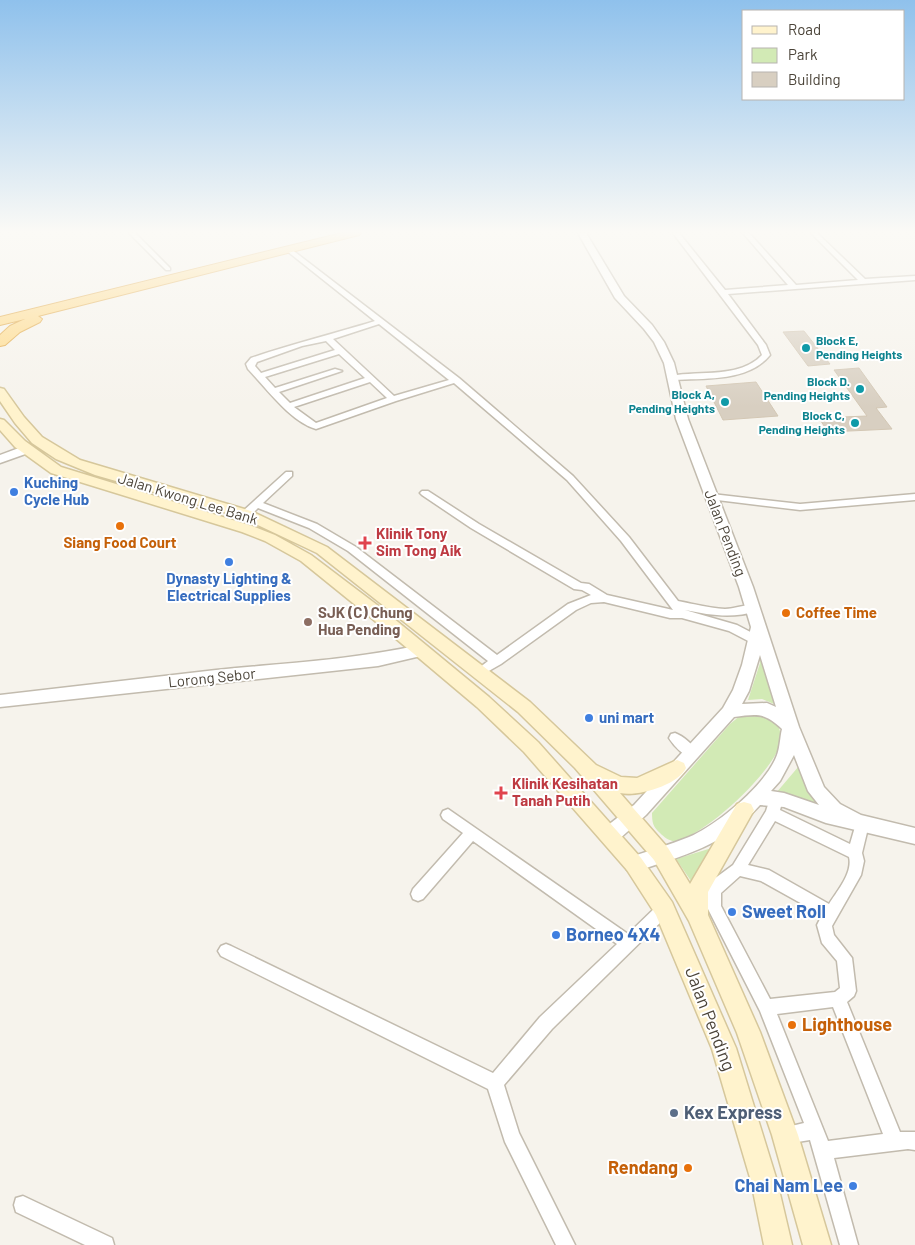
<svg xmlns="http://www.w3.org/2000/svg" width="915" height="1245" font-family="Barlow,sans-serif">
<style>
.green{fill:#d2eab5}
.building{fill:#d8cfc1;stroke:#d3c7b4}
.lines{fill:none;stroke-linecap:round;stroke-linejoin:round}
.minor-casing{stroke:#c2bbae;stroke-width:3}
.tertiary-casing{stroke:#c2bbae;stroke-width:3}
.secondary-casing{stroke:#d6c79b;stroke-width:3}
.trunk-casing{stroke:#e0a43c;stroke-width:2}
.minor{fill:#fff;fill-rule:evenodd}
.tertiary{fill:#fff;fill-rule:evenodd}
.secondary{fill:#fff3cd;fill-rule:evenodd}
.trunk{fill:#ffd985;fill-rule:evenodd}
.culture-dot{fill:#0f9aa8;stroke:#fff;stroke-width:2}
.shop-dot{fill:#3f7fe0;stroke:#fff;stroke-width:2}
.food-dot{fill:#e8710a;stroke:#fff;stroke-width:2}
.health-dot{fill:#e0444e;stroke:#fff;stroke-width:2}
.education-dot{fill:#8d6e63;stroke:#fff;stroke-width:2}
.service-dot{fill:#5c6f8a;stroke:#fff;stroke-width:2}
.labels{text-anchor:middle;stroke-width:4;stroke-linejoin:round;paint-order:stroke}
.far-culture-label{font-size:12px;font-weight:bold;fill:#0d838f;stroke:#fff;text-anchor:end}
.shop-label{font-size:15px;font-weight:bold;fill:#366cbe;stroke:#fff;text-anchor:start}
.street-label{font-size:15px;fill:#4b4439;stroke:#fff}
.health-label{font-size:15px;font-weight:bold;fill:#be3a42;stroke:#fff;text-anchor:start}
.food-label{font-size:15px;font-weight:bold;fill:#c56008;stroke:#fff}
.education-label{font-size:15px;font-weight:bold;fill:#785e54;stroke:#fff;text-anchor:start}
.near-shop-label{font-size:18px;font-weight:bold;fill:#366cbe;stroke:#fff;text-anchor:start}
.near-street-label{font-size:18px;fill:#4b4439;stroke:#fff}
.near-food-label{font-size:18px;font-weight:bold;fill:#c56008;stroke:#fff;text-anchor:start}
.near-service-label{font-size:18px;font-weight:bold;fill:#4e5e75;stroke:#fff;text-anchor:start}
</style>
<rect width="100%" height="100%" fill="#f6f3ec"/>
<!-- green -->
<path class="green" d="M761,653L774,704L762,699L748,700L760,663Z
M753,713L768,717L778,725C779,729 782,735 781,740C778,768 705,836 676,841C670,842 664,837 660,833C653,827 652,822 652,813L730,724L741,715Z
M799,766L806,785L824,810L776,793Z
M715,847L691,881L676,859Z"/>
<!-- building -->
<path class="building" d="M804,331L830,364L808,366L783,332Z
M859,368L887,407L876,408L892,429L828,432L819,418L867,416L834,370Z
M756,382L778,416L723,420L706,386Z"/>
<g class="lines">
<!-- minor casing -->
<g class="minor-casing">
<path id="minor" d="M129,233H135L170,268V270H166Z
M673,233H679L725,290L788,285L743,233H749L796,285L858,280L811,233H817L865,279L915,276V280L728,294L766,345L770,355C748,382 705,378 674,380L670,378L671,376C701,370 739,379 762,355L758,345Z
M287,249H291L459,378L573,476L629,537L678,601C694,604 709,608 725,609C735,609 749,603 757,605L759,608L757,611C732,619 710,615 685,610L737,625L760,637L762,640L760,643H752L729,631L682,618H670L604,602L591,603L576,610L501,664L480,676L476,675L474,672L488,661L348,551L309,528L258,508L250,516H242L241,514L242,512L286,472H292V476L263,503L317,524L356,547L497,655L568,604L591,595L582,590L574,589L471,528L422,495L420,493L422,491H428L479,524L581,583L589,584L607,595L673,610L621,541L567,480L454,383L396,401L316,429C291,422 266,388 248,369L246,364L251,358C292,344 333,334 375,321L287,251ZM379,324L449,380L394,396L333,339ZM326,341L335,350L261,373L255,366L257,362L302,346ZM339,354L365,378L290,403L279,392L342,371L335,369L275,388L265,377ZM370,382L387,398L316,423L294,407Z
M712,494L800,504L915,494V500L800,510L709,499L707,497Z
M675,733C683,736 694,745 698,753L697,757C686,760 674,746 669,738L671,734Z
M776,793L781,795L783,799L780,810L850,844L857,820L862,818L867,820L869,824L862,853L864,861L861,875L832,926L834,935L852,958L856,991L854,996L847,1002L900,1132H915V1150L908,1149L834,1158L858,1245H840L810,1140L785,1144L779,1141L776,1135L779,1129L804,1123L760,1011L707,907V891L709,886L714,879L733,865L766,811L771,795ZM775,821L849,857C853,873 837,891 829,904L769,870L748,865ZM740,876L761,881L822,915L817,925L822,943L837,961L840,988L835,992L770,999L721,906V893ZM833,1007L883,1134L828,1141L777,1014Z
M448,809L628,934L659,904L664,902L669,904L671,909L669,914L552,1029L504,1085L519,1133L575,1245H556L505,1142L488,1089L221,956L218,951L221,946L226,944L231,946L493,1073L540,1017L617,944L473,841L423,899L418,901L413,899L411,894L413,889L463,833L443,819L441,815L443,811Z
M23,1196L112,1238L114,1245H85L16,1212L14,1205L16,1198Z"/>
</g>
<!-- tertiary casing -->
<g class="tertiary-casing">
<path id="tertiary" d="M578,233H586L624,296L652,325L664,342L674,363L688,419L753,587L799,727L824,787L840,804L861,815L915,828V844L826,823L784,807L760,805C723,847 684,855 634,872L627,870L625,864L627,858C648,851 669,845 689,837C717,825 766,785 777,755C780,747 780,737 782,729C764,712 757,714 734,717L646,815L617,841L610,843L603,841L601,835L603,829L634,805L723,708L733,690L742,665L751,627L739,587L676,419L664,363L654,342L644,329L615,298ZM760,655L776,707L767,703L742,704L749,691ZM794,755L808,791L819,805L784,793L771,791L780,781Z
M27,445L31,446L33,449L31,452L0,463V455Z
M420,645L425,647L428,651L425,655L378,666L0,707V695C72,687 144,678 216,670C284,663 352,660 420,645Z"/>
</g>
<!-- secondary casing -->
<g class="secondary-casing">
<path id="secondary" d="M0,388L4,389L24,417L42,437L80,460L251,511L327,547L530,702L596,765L621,777L637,778L677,760L684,763L686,768C678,785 638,797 620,793L668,848L690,884L737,804L744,802L751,804L754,810L708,892V915L760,1032L798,1135L831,1245H803L772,1135L737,1033L689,921L654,860L575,768L518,712L317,553L241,517L95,475L56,459L32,443L15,423L0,401Z
M0,419L4,420L25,441L61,467L252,526L275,535L311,555L381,608L489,697L538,742L641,858L672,902L736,1048L777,1181L792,1245H764L751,1181L712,1049L656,915L627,870L524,752L477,707L369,616L301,561L265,541L242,532L51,473L15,447L0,430Z"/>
</g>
<!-- trunk casing -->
<g class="trunk-casing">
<path id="trunk" d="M342,233H361L359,235L38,316L42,319L40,322L20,332L5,345L0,346V335L10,326L25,319L0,325V317Z"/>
</g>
<!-- minor -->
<use href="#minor" class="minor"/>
<!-- tertiary -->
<use href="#tertiary" class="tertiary"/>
<!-- secondary -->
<use href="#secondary" class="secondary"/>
<!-- trunk -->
<use href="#trunk" class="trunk"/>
</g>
<!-- sky -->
<linearGradient id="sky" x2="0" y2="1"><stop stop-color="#8fc1ec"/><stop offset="0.57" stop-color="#fbfaf6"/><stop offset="1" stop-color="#fbfaf6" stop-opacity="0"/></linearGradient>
<rect width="915" height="407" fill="url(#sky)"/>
<!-- markers -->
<g class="culture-dot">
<circle cx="806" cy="348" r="5"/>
<circle cx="860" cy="389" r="5"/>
<circle cx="725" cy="402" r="5"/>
<circle cx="855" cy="423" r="5"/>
</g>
<g class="shop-dot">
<circle cx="14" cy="492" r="5"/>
<circle cx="229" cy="562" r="5"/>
<circle cx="589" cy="718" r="5"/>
<circle cx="732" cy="912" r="5"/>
<circle cx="556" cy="935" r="5"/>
<circle cx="853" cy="1186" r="5"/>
</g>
<g class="food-dot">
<circle cx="120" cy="526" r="5"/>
<circle cx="786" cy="613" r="5"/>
<circle cx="792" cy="1025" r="5"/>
<circle cx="688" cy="1168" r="5"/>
</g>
<g class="health-dot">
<path d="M362.5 535.5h5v5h5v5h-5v5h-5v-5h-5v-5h5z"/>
<path d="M498.5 785.5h5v5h5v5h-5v5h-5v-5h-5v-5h5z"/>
</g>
<circle class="education-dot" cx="308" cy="622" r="5"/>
<circle class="service-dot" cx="674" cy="1113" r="5"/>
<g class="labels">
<!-- far-culture labels -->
<g class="far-culture-label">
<text x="816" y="345" text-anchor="start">Block E,<tspan x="816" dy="14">Pending Heights</tspan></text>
<text x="850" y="386">Block D.<tspan x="850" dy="14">Pending Heights</tspan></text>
<text x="715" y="399">Block A,<tspan x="715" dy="14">Pending Heights</tspan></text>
<text x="845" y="420">Block C,<tspan x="845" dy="14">Pending Heights</tspan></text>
</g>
<!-- shop labels -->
<g class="shop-label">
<text x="24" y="488">Kuching<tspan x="24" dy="17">Cycle Hub</tspan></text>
<text x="229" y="584" text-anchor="middle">Dynasty Lighting &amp;<tspan x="229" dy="17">Electrical Supplies</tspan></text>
<text x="599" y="723">uni mart</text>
</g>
<!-- street labels -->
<g class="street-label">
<text transform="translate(188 499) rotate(17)" y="5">Jalan Kwong Lee Bank</text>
<text transform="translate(725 533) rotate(69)" y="5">Jalan Pending</text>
<text transform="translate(212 678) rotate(-6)" y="5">Lorong Sebor</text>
</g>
<!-- health labels -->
<g class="health-label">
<text x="376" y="539">Klinik Tony<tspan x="376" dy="17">Sim Tong Aik</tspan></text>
<text x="512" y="789">Klinik Kesihatan<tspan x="512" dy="17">Tanah Putih</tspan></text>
</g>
<!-- food labels -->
<g class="food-label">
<text x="120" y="548">Siang Food Court</text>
<text x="796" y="618" text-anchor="start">Coffee Time</text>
</g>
<!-- education labels -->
<g class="education-label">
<text x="318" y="618">SJK (C) Chung<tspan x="318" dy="17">Hua Pending</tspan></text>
</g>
<!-- near-shop labels -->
<g class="near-shop-label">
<text x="742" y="918">Sweet Roll</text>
<text x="566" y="941">Borneo 4X4</text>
<text x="843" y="1192" text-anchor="end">Chai Nam Lee</text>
</g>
<!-- near-street labels -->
<g class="near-street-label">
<text transform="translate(710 1019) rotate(69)" y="6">Jalan Pending</text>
</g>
<!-- near-food labels -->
<g class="near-food-label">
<text x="802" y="1031">Lighthouse</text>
<text x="678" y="1174" text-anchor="end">Rendang</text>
</g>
<!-- near-service labels -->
<g class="near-service-label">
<text x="684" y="1119">Kex Express</text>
</g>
</g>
<!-- legend -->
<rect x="742" y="10" width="162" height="90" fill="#ffffff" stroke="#b7b4b0"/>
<rect x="752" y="26" width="25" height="8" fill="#fff3cd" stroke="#b7b4b0"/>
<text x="788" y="35" font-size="15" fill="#4b4439">Road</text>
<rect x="752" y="48" width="25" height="15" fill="#d2eab5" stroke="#b7b4b0"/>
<text x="788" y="60" font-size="15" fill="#4b4439">Park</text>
<rect x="752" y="72" width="25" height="15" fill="#d8cfc1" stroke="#b7b4b0"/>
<text x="788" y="85" font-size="15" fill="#4b4439">Building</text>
</svg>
